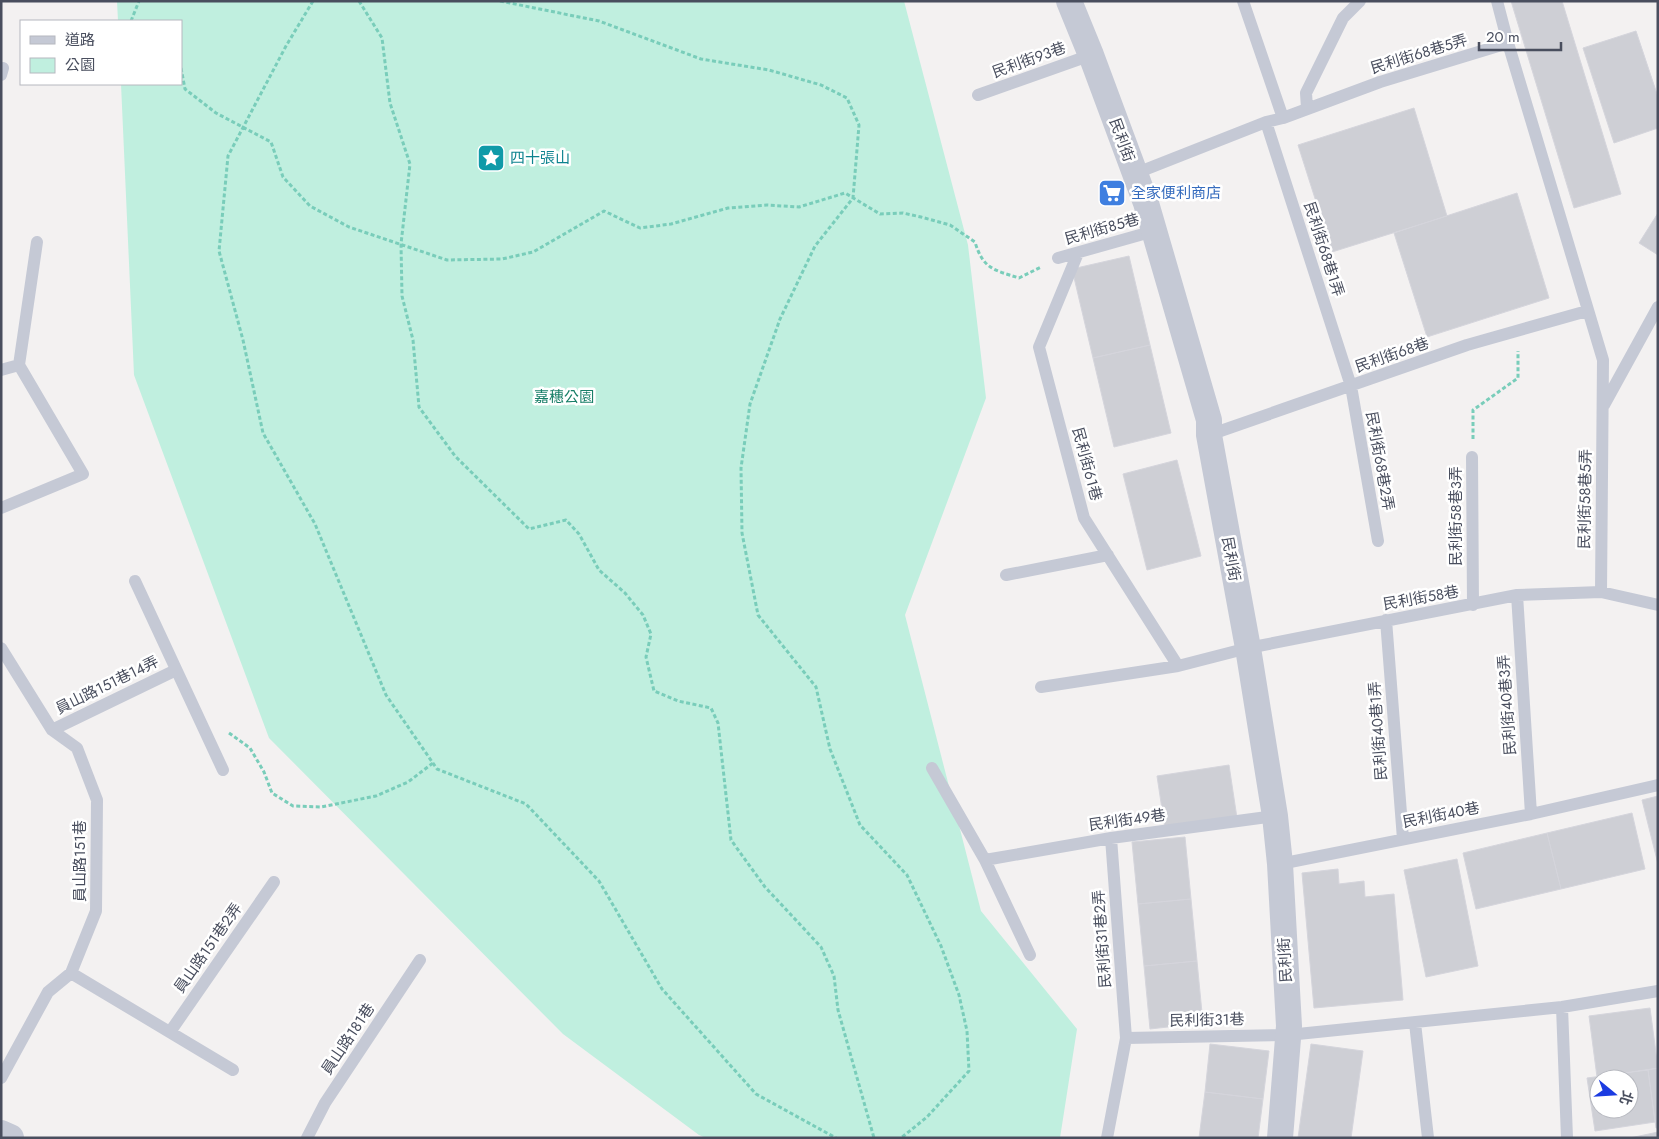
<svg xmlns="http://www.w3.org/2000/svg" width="1659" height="1139" font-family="Jost,'Noto Sans TC',sans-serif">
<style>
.park{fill:#c0efdf}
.building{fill:#cecfd5;stroke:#d5d5dc;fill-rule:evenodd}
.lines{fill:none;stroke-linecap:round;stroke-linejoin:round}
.path{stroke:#79cdba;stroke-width:3;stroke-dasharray:4 2.5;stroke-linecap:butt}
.service{stroke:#c5c9d5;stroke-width:12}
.minor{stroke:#c5c9d5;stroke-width:26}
.tertiary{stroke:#c5c9d5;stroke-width:28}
.labels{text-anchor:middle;stroke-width:5;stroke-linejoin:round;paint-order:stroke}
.street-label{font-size:15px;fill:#494e5e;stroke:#fff}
.culture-label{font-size:15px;fill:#0d838f;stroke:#fff;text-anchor:start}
.shop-label{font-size:15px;fill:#366cbe;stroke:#fff;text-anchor:start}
.park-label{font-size:15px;fill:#197f68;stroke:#fff}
</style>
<rect width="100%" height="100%" fill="#f3f1f1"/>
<!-- park -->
<path class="park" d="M117,1H904L968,245L986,398L905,615L981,911L1077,1029L1060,1138H706L699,1135L563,1034L269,738L134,375L121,84H181V21H118Z"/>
<!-- building -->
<path class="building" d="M1511,1H1562L1621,194L1574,208Z
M1636,31L1658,97V128L1614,143L1583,48Z
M1414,108L1447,216L1332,252L1298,145Z
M1517,193L1549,298L1427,337L1394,233Z
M1658,213V255L1639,243Z
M1129,256L1150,345L1093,358L1072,269Z
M1150,345L1171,433L1114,447L1093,358Z
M1177,460L1201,556L1147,570L1123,474Z
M1229,765L1237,818L1165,829L1157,776Z
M1658,796V864L1642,800Z
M1632,813L1645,869L1561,889L1547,833Z
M1547,833L1561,889L1476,909L1463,853Z
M1185,837L1191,899L1138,904L1132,842Z
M1457,859L1478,966L1426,977L1404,870Z
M1338,869L1339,884L1364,881L1365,897L1394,894L1403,1000L1314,1008L1302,873Z
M1191,899L1197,961L1144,966L1138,904Z
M1197,961L1203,1023L1150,1029L1144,966Z
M1650,1008L1658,1068L1597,1077L1589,1016Z
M1210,1044L1269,1051L1263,1099L1205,1092Z
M1311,1044L1363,1051L1351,1138H1298Z
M1658,1068V1128H1656L1648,1070Z
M1648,1070L1655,1122L1595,1131L1587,1078ZM1599,1079H1629V1109H1599Z
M1205,1092L1263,1099L1258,1138H1199Z
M1658,1132V1138H1630Z"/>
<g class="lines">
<!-- path -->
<path class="path" d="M313,1L286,46L228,156L219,251L243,340L263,433L315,524L386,695L437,769L526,804L599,881L662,989L756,1094L836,1138
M359,1L382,38L390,103L410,164L401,244L402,296L413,340L419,407L455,456L529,529L566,520L579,534L599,570L625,593L643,615L651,634L646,657L654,691L678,701L711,708L718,723L731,840L765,887L821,947L834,976L838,1010L874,1138
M500,1L599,21L701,59L769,70L821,85L847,98L859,125L853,198L815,246L780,319L750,404L741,468L742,533L758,615L816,687L830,749L860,825L907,875L941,946L959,995L967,1031L969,1071L927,1117L901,1138
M131,21L139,1
M181,68L185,89L216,113L271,142L283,177L310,206L349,227L447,260L502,259L533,252L604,211L640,228L671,224L728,208L767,205L799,207L845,193L880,214L903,213L921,217L950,225L975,242C983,269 994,270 1019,278L1041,267
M1473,439V410L1518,378V351
M229,733L250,748L264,772L272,793L293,806L321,807L376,796L408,782L433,763"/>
<!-- service -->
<path class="service" d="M1243,1L1283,118
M1497,1L1508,43
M1,75L3,68
M978,95L1091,55
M1307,108L1306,93L1343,18L1360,1
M1266,122L1351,386L1378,541
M1134,174L1266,122L1283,118L1380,82L1508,43L1603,360L1601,592
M1078,253L1039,347L1084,518L1178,666
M1058,258L1154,231
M1,370L19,365L37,242
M1604,405L1658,307
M1209,435L1467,345L1587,311
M1472,457L1473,605
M1,508L83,474L19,365
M1006,575L1108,555
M135,581L223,770
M1517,595L1531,814
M1386,620L1403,839
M1,648L52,730L77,748L97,800L96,911L71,973L48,992L1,1078
M1041,687L1178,666L1248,648L1517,595L1601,592L1658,605
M52,730L176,670
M932,768L985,860L1030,955
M985,860L1111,838L1275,816
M1280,864L1531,814L1658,785
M71,973L233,1070
M1562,1007L1567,1138
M1415,1023L1428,1138
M170,1032L274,882
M1126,1038L1288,1035L1562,1007L1658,991
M307,1138L325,1103L420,960
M1107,1138L1126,1038L1111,838"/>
<!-- minor -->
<path class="minor" d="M1069,1L1091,55L1146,203L1209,420V435L1248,648L1275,816L1280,864L1289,1026L1280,1138"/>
<!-- tertiary -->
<path class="tertiary" d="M1,1134L10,1138"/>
</g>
<!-- icons -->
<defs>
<g id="sight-square" transform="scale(1.4375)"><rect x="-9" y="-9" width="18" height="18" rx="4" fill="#0f9aa8" stroke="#fff"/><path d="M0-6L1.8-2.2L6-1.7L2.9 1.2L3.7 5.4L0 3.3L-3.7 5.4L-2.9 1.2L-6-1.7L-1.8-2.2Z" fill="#fff"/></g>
<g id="supermarket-square" transform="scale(1.4375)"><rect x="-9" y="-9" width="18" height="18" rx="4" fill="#3f7fe0" stroke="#fff"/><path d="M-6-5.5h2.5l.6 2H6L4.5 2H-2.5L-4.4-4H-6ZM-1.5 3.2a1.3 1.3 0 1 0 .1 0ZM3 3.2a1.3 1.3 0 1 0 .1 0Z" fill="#fff"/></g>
</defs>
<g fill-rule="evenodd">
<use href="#sight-square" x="491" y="158"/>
<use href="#supermarket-square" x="1112" y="193"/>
</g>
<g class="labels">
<!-- street labels -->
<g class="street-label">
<text transform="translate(1419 54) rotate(-17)" y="5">民利街68巷5弄</text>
<text transform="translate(1029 60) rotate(-20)" y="5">民利街93巷</text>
<text transform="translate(1122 140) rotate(70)" y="5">民利街</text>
<text transform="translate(1102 229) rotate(-16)" y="5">民利街85巷</text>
<text transform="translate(1324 249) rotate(72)" y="5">民利街68巷1弄</text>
<text transform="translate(1392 355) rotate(-19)" y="5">民利街68巷</text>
<text transform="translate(1380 461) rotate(80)" y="5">民利街68巷2弄</text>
<text transform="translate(1087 464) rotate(75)" y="5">民利街61巷</text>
<text transform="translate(1585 499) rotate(-89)" y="5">民利街58巷5弄</text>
<text transform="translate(1456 516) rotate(-90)" y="5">民利街58巷3弄</text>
<text transform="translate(1231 559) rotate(80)" y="5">民利街</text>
<text transform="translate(1421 598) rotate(-10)" y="5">民利街58巷</text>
<text transform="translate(107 685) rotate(-26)" y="5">員山路151巷14弄</text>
<text transform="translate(1507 705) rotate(-94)" y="5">民利街40巷3弄</text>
<text transform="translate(1378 731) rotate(-94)" y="5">民利街40巷1弄</text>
<text transform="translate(1441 815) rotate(-11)" y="5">民利街40巷</text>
<text transform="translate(1127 820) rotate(-8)" y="5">民利街49巷</text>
<text transform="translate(80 861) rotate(-90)" y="5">員山路151巷</text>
<text transform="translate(1102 939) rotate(-94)" y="5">民利街31巷2弄</text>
<text transform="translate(208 948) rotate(-55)" y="5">員山路151巷2弄</text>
<text transform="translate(1285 960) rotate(-93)" y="5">民利街</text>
<text transform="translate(1207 1020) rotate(-1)" y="5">民利街31巷</text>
<text transform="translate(348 1039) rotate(-56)" y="5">員山路181巷</text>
</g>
<!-- culture labels -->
<g class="culture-label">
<text x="510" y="163">四十張山</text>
</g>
<!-- shop labels -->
<g class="shop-label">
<text x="1131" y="198">全家便利商店</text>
</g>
<!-- park labels -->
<g class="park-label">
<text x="564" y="402">嘉穗公園</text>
</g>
</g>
<!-- border -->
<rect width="1659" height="1139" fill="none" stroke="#494e5e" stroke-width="5"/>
<!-- legend -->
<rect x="20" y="20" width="162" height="65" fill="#ffffff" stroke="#b6b8bf"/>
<rect x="30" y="36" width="25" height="8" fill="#c5c9d5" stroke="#b6b8bf"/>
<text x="65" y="45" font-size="15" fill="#494e5e">道路</text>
<rect x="30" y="58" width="25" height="15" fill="#c0efdf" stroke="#b6b8bf"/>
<text x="65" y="70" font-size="15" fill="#494e5e">公園</text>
<!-- north arrow -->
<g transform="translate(1614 1094) rotate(108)"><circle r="24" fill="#ffffff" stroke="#b6b8bf"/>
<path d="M0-4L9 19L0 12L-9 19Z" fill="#1c3ce1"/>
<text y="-8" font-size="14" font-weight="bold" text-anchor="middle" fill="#494e5e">北</text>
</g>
<!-- scale -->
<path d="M1479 42v8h82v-8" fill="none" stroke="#494e5e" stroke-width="2.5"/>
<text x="1486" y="42" font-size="15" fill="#494e5e" stroke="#ffffff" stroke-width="4" paint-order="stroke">20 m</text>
</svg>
